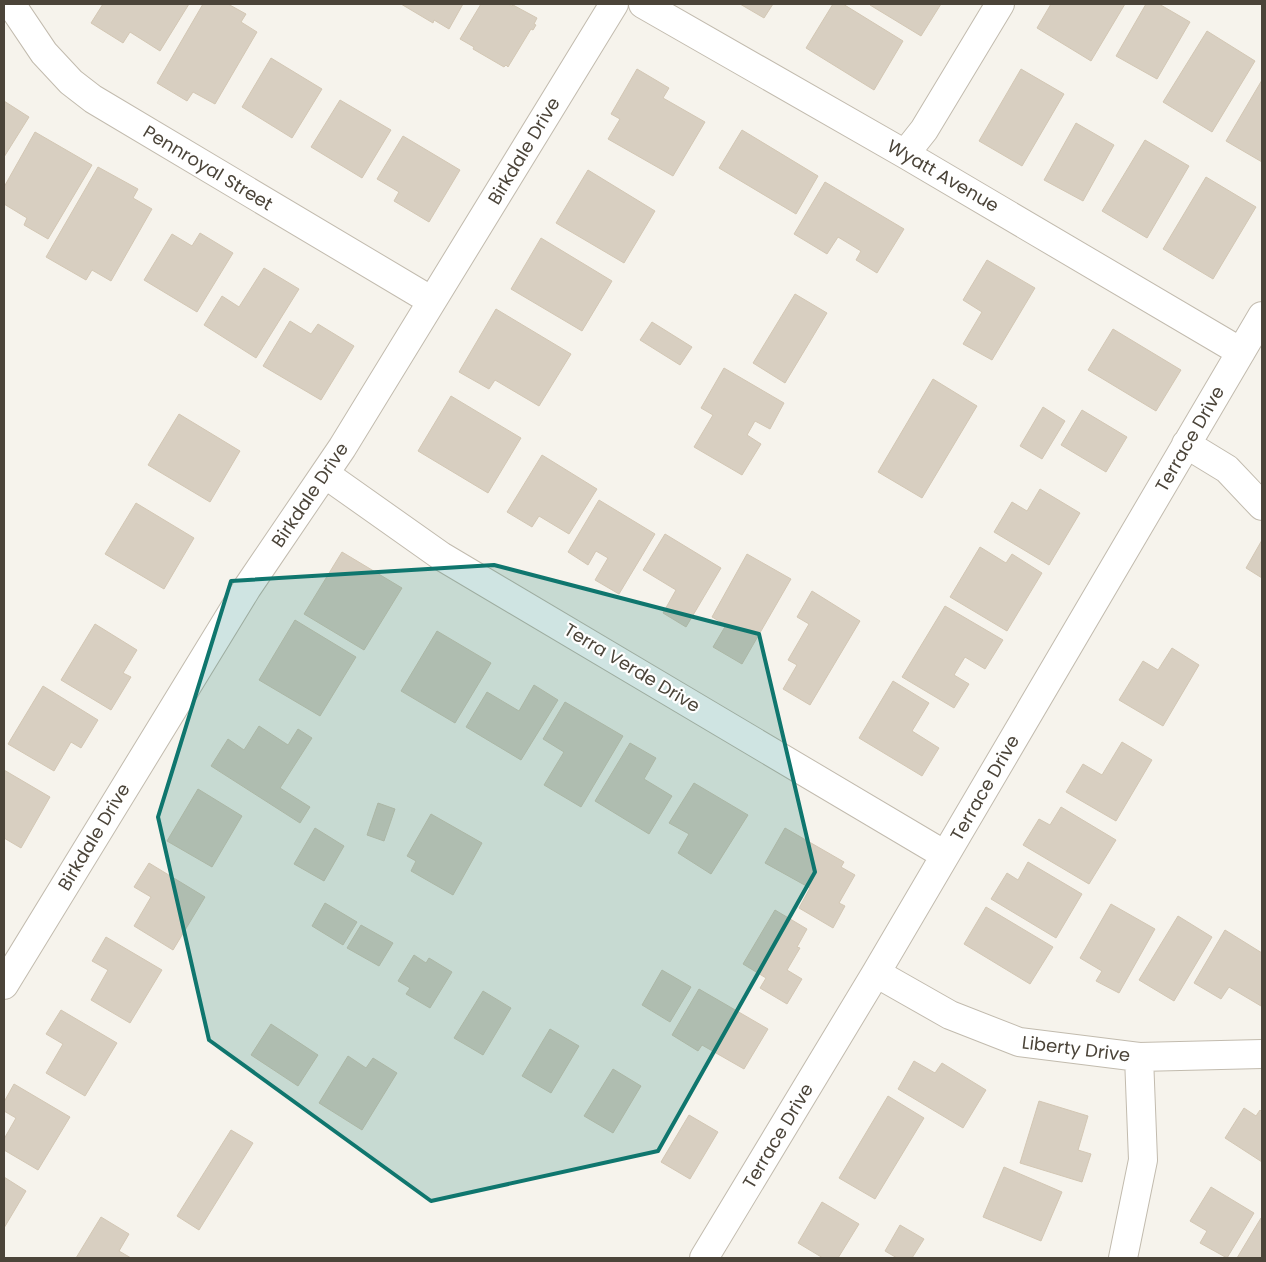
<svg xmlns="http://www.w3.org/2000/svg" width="1266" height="1262" font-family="Poppins,sans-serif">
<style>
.building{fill:#d8cfc1;stroke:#d3c7b4}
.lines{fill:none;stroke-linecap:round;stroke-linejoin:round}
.minor-casing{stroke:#c2bbae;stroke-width:30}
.minor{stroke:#fff;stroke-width:28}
.marked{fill:#0f766e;fill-opacity:0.2;stroke:#0f766e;stroke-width:4;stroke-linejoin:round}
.labels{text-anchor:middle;stroke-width:4.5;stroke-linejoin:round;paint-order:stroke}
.street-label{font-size:18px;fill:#4b4439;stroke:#fff}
</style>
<rect width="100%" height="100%" fill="#f6f3ec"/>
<!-- building -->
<path class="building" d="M103,4H189L160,51L130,32L123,43L91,23Z
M203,4H228L246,14L241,22L257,32L215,104L193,92L187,101L157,83Z
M401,4H463L449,29L434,20L433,23Z
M481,4H508L512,6L513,5L537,18L534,24L536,25L533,30L531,29L508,67L506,65L504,67L473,49L474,47L460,39Z
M740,4H773L764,18Z
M833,4H843L903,41L874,90L806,48Z
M871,4H941L921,36L870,5Z
M1051,4H1125L1091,61L1037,28Z
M1146,4H1159L1190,22L1157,79L1116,56Z
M1207,31L1255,61L1212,132L1163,102Z
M271,58L322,89L292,138L242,107Z
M637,69L669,88L663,98L705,122L673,176L608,139L620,119L611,114Z
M1021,69L1064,94L1022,166L979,141Z
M1262,80V162L1226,141Z
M340,100L391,130L362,178L311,147Z
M4,101L29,117L4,157Z
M1076,123L1114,145L1083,201L1044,180Z
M742,130L818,176L796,214L719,168Z
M35,132L92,165L48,239L24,225L27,218L4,204V187Z
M403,136L460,170L429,222L394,201L399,192L377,179Z
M1145,140L1189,166L1147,238L1102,211Z
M98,167L138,189L133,198L152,209L111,281L92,270L86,280L46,257Z
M588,170L655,211L624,263L556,223Z
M1206,177L1256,207L1213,279L1163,249Z
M825,182L904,229L877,273L856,260L861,251L838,237L827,254L794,234Z
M200,233L233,253L197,312L144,280L172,234L192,246Z
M541,238L612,281L582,331L511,289Z
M987,260L1035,288L992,360L963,344L982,312L963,300Z
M264,268L299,289L256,358L204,325L222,296L239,307Z
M795,294L827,313L785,383L753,363Z
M496,309L571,354L539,406L495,380L489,389L459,372Z
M290,321L311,334L318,324L354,346L321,400L263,366Z
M652,322L692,347L680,365L640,340Z
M1113,329L1181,370L1156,411L1088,370Z
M724,368L784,403L770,429L755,421L747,435L761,444L742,475L694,447L713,415L701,408Z
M933,379L977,406L922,498L878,472Z
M451,396L521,438L488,493L418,451Z
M1043,407L1065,421L1042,459L1020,446Z
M1082,410L1127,437L1106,472L1061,445Z
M179,414L240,451L210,502L148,465Z
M542,455L597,489L569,534L539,516L532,527L507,512Z
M1040,489L1080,513L1049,565L994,532L1012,502L1027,511Z
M599,500L655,534L619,594L595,580L608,558L596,551L588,565L568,552Z
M136,503L194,538L164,589L105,554Z
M665,534L721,568L686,627L663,613L676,590L643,570Z
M1262,540V578L1246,568Z
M980,547L1006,563L1012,554L1042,573L1007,631L950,597Z
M342,552L402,588L364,650L304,614Z
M747,554L791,579L742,664L713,647L726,625L712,617Z
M812,591L860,621L810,705L783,689L797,665L788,660L809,624L797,617Z
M945,606L1003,640L985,669L965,657L954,675L969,684L954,708L902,677Z
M295,620L356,657L320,716L259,680Z
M95,624L137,650L123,673L131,677L111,710L61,680Z
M437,631L491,663L455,723L401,691Z
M1172,648L1199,665L1163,726L1119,700L1143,661L1158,670Z
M893,681L929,703L912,731L939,748L922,776L859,738Z
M534,685L558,700L521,760L466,727L487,692L519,711Z
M43,686L98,720L81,748L71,742L54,771L8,744Z
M565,702L623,736L581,807L544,785L564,752L543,739Z
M259,726L288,745L298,729L312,738L280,788L310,807L300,823L211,766L228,739L244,750Z
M1122,742L1152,760L1116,821L1066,792L1083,764L1102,775Z
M630,743L656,758L644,779L672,796L649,834L595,801Z
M4,770L50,797L21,848L4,838Z
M694,783L748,815L711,874L678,853L689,834L669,823Z
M198,789L242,816L212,867L167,841Z
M378,803L395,809L384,841L367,835Z
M1061,807L1116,840L1089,884L1023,845L1039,819L1050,825Z
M431,814L482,843L453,895L411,871L416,861L407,856Z
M315,828L344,846L324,881L294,864Z
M785,828L844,862L841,867L855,875L839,903L845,906L833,928L799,908L810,888L765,863Z
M1028,862L1082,894L1056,938L991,899L1007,873L1018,880Z
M149,863L205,897L173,950L134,926L151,897L134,887Z
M325,903L357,922L343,945L312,926Z
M1111,904L1155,929L1119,993L1096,981L1102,971L1080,958Z
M986,907L1053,947L1030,984L964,944Z
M775,910L807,929L797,947L800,948L787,970L802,979L787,1004L760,988L766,978L743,964Z
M1178,916L1212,937L1174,1001L1139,980Z
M361,925L393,943L379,966L347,948Z
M1225,930L1262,953L1261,1006L1229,987L1221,999L1194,983Z
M106,937L162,970L130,1023L91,1000L108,970L92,961Z
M414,955L426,963L429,958L452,972L430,1008L406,994L410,988L398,981Z
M662,970L691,987L670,1022L642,1005Z
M699,989L768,1029L744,1069L702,1045L698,1051L672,1035Z
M483,991L511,1008L483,1055L454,1038Z
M61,1010L117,1043L85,1096L46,1073L63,1044L46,1034Z
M271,1024L318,1055L298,1086L251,1055Z
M550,1029L579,1046L551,1093L522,1076Z
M348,1056L366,1068L373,1058L397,1073L362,1130L319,1103Z
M914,1061L935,1073L942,1063L986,1090L963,1128L898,1089Z
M613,1069L641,1086L613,1133L584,1116Z
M14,1084L70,1117L38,1170L4,1150V1139L16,1118L4,1111V1102Z
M888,1096L924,1118L875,1199L839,1178Z
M1039,1101L1088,1116L1078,1150L1091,1154L1082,1182L1020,1163Z
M1244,1108L1256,1116L1260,1110L1262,1112V1162L1225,1138Z
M689,1115L718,1132L690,1179L661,1162Z
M231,1130L253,1143L199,1230L177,1216Z
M1004,1167L1062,1192L1041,1241L983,1217Z
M4,1177L26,1191L4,1228Z
M1211,1187L1254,1213L1227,1258L1200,1243L1207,1231L1190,1221Z
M822,1202L859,1224L838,1258H823L798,1243Z
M101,1217L129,1234L119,1251L131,1258H76Z
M1261,1218L1262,1258H1237Z
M900,1225L924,1239L912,1258H897L885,1251Z"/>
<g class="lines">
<!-- minor casing -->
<g class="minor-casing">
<path id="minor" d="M11,4L44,53L71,82L93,99L432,301
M643,4L905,154L1241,352
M905,154L924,130L1000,4
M1186,444L1227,469L1262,506
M325,474L441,556L945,855
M876,973L950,1015L1019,1042L1139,1057L1262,1054
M4,985L247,588L342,448L614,4
M704,1258L876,973L1262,316
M1123,1258L1143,1160L1139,1057"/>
</g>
<!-- minor -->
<use href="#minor" class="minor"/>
</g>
<!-- marked area -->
<path class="marked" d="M494,565L759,634L815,872L658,1151L431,1201L209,1040L158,817L231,581Z"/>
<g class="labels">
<!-- street labels -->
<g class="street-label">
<text transform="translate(524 151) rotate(-59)" y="6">Birkdale Drive</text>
<text transform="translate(208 168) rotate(31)" y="6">Pennroyal Street</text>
<text transform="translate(943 176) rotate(30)" y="6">Wyatt Avenue</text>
<text transform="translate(1190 439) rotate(-60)" y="6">Terrace Drive</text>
<text transform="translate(310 495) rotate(-56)" y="6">Birkdale Drive</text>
<text transform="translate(632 668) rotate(31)" y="6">Terra Verde Drive</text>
<text transform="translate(985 788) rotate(-60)" y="6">Terrace Drive</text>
<text transform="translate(94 837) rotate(-59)" y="6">Birkdale Drive</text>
<text transform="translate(1076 1049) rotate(7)" y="6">Liberty Drive</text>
<text transform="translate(778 1136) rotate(-59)" y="6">Terrace Drive</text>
</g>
</g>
<!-- border -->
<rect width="1266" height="1262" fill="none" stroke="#4b4439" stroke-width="10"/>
</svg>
